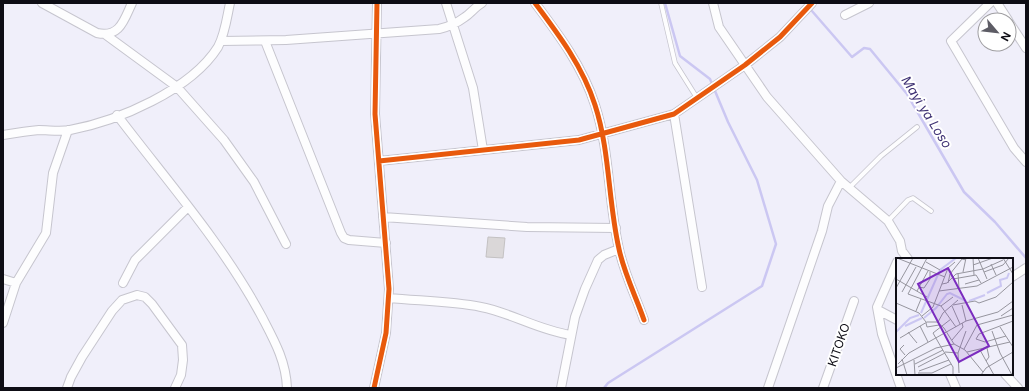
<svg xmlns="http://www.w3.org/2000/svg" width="1029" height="391" font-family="Inter,sans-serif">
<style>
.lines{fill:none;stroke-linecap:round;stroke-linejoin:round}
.stream{stroke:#cbc7f2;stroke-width:2.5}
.building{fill:#dad7d8;stroke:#c3c1c2}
.lane-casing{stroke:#c6c5ce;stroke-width:5.5}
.street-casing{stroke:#c6c5ce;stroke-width:10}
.lane{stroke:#fdfdfe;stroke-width:4}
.street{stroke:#fdfdfe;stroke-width:8}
.cycleway-casing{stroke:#fff;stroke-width:8}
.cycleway{stroke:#e8590c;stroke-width:5}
.labels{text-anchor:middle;stroke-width:4;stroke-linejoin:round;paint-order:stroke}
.street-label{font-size:12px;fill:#0e0d15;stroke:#fff}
.water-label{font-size:13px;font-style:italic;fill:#403375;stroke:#fff}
.inset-river{fill:none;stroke:#cbc7f2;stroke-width:2}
.inset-road{fill:none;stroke:#96959e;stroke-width:1}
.view{fill:#7b2cbf;fill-opacity:0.15;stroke:#7b2cbf;stroke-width:2}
.inset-edge{fill:none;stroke:#0e0d15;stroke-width:2}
</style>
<rect width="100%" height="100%" fill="#f0effa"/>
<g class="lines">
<!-- stream -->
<path class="stream" d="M805,3L852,57L864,48L870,49L907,94L964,192L995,222L1026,258
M604,388L608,383L762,286L776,244L757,180L728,122L710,79L680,56L665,3"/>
</g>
<!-- building -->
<path class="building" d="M488,237L505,238L503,258L486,257Z"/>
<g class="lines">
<!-- lane casing -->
<g class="lane-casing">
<path id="lane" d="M661,3L675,63L697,98
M849,188L881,156L917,127
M888,221L908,200L913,198L931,211"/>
</g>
<!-- street casing -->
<g class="street-casing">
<path id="street" d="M42,3L97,33C120,38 124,20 132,3
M446,3L473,88L483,150
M535,3C559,35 583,67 595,105C610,151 608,201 619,249C624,273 636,297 644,320
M713,3L719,27L767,97L841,181L888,221L900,241L902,251L908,259
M990,3L951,41L1014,148L1026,162
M997,3L1008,20
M845,15L869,3
M1009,22L1026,48
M106,35L177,87L224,140L254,182L286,244
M221,41L286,40L439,29C448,27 457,23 465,17C471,13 475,7 482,3
M265,41L341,233L344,238L349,240L386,243
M674,114L702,287
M117,115C167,181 223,244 262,317C274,340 286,361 287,388
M3,135C15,133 27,131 39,130C49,130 60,132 70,130C118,121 191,90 218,47C225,34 227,17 230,3
M379,161L579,140L674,114L745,65L780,37L812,3
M383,217L527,227L616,228
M897,262L877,307L882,334L901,388
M1012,277L1026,268
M3,279L16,283
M123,283L135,260L188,207
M389,298C419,301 451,301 481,307C512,313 538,330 571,335
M878,310L897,320
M3,323L16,283L46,233L53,173L68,130
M950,374L956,388
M1005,374L1018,388
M67,388L71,377L82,357L112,311L122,300L137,295L145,297L152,304L182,345L183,360L181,375L175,388
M374,388L386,333L389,289L375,114L377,3
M561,388L575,317L585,289L598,260L604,255L619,249
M768,388L822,231L828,206L841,181
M823,388L854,301"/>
</g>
<!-- lane -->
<use href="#lane" class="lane"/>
<!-- street -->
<use href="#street" class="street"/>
<!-- cycleway casing -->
<g class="cycleway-casing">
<path id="cycleway" d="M535,3C559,35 583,67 595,105C610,151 608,201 619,249C624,273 636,297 644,320
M379,161L579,140L674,114L745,65L780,37L812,3
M374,388L386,333L389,289L375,114L377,3"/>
</g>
<!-- cycleway -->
<use href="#cycleway" class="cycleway"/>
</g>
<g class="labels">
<!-- street labels -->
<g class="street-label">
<text transform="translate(839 345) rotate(-71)" y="4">KITOKO</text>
</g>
<!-- water labels -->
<g class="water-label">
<text transform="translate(927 112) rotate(58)" y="5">Mayi ya Loso</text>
</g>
</g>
<!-- overview -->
<g transform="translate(896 258)">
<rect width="117" height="117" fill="#f0effa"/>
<path class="inset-river" d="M91,35L105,28L104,22L111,20L113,15M73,43L89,37M25,55L44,12L60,0M28,60L40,50L51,36L54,35L70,43M9,68L26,60M0,74L14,60L23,57"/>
<path class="inset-road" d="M1,0L49,19M31,0L12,36L45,48L60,69M77,0L78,17M82,0L91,21M107,0L117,16M30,4L44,12M95,6L100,17M77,7L97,0M67,14L70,0M88,14L107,7L113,0M62,15L63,30M0,21L31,39M57,21L80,17L85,25M52,25L54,16L66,1L70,2M46,26L51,25L60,16L87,11L107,2M69,26L83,22M23,29L28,30L34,21V14M0,30L17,0M21,33L32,13M43,33L81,28L117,9M6,34L20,9M0,45L23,55L30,64M57,47L79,43L83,45L100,39L117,24M66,47L70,63M45,48L57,39M56,48L64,66M20,53L25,41M26,58L37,49L52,10L59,4M105,58L117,50M42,64L47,55L62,42M30,65L31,69L43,67M24,68L32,84M104,69L117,89M96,73L104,95L116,117M12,74L21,85M110,78L89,84L80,81L83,76L117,63M4,80L31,64H41L48,70L58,86M56,82L67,69L66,65M8,87L4,91L9,97M45,89L37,75L55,61M45,89L57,109V117M68,91L81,67L117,57M84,92L98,117M49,94L62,95L63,115M71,94L114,84M62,95L70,73M6,101L11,117M18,102L19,117M90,103L93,99L91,90M2,106L13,95L70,63L102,54L117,43M19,106L47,92M22,109L49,95M0,110L40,90L58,86L69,92L87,114M23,113L53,102M22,115H36L55,106M85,117L90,110L117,94"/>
<path class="view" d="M52,10L93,88L63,104L22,26Z"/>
<rect width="117" height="117" class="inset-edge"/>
</g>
<!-- border -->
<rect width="1029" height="391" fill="none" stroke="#0e0d15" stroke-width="8"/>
<!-- north arrow -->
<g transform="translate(997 32) rotate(118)"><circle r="19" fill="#ffffff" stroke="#9f9ea1"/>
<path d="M0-3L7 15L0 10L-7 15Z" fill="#5d5c65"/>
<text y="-6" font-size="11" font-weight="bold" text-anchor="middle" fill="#0e0d15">N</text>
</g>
</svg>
